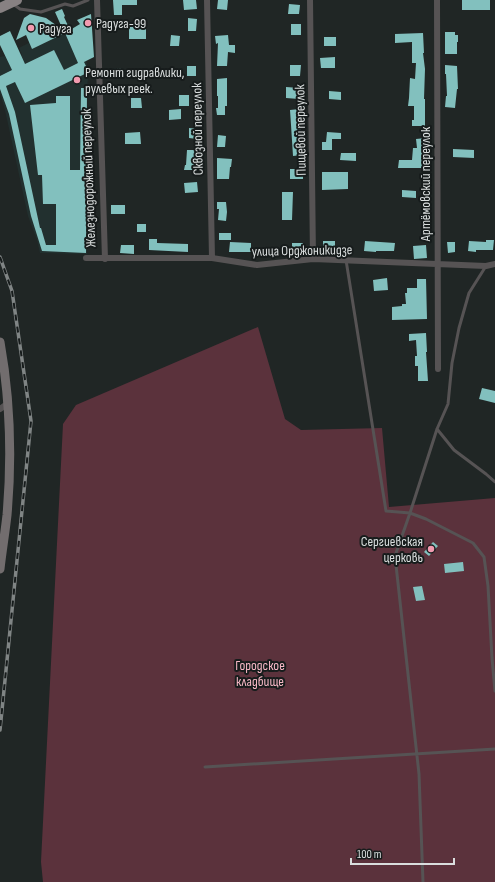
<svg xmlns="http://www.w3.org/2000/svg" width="495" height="882" font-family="'Sofia Sans Condensed',sans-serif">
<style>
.built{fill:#22302f}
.green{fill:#5b323c}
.building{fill:#82c0be}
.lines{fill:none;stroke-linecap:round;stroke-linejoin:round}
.lane{stroke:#565354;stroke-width:3}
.street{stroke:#565354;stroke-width:6}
.secondary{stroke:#726d6e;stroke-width:9}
.primary{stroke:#878182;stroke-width:10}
.rail-casing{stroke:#808585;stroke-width:3.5}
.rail{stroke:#171c1c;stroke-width:2;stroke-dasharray:6;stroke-linecap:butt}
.poi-dot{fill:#f29aaf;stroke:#171c1c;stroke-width:1.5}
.labels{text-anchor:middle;stroke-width:4;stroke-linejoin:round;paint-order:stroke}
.poi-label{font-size:14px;fill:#dadede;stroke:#171c1c;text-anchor:start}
.street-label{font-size:14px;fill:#dadede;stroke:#171c1c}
.park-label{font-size:14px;fill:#f6b7c5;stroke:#171c1c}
</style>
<rect width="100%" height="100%" fill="#202625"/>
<!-- built -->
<path class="built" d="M69,22L86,60L89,73L87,86V254L40,253L37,240L28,216L5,110L0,93V57L5,56L9,62L22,55L19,48Z"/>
<!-- green -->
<path class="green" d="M258,327L285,419L301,430L382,428L389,507L495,498V882H43L41,862L63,424L76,405Z"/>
<!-- building -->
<path class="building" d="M113,0H137V5H122V15H114Z
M183,0H196L197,9L184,10Z
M218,0H228L227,10L217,9Z
M462,0H490V10H462Z
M289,4L300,5L299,14H288Z
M62,9L65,16L64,17L70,30L80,24L77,20L91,14L94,57L84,62L89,72L25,103L15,82L6,86L15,112L40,228H41L46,245H56V204H43L42,175H38L30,105L56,103V96H70V170H80L81,88H87L86,253L42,251L31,216L9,114L0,89V76L12,70L0,45V36L10,31L25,64L54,50L64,70L78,63L65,33L32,49L26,35L16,40L24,18L30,14L46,18L63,30L55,12Z
M188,18L197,19L196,31H188Z
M291,24H301V35H291Z
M129,27H146V39H129Z
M445,32H455V35H458V42H457V54H445Z
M423,33L424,53H423L425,69L424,99H425V126H412V120H414V106H408L409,98L410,78L415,79L416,63H412V42L395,43V34Z
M171,35L180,36L179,46H170Z
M228,35L229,45H235V53L228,52L227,66H217L218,43L216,44L215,36Z
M324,37H336V46H324Z
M335,57V68H321L320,58Z
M290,65H301L300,76H290Z
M445,65L457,66L458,89H457L455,108L445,107L446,96H447L446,74H445Z
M187,66H196V76H187Z
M113,68L124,69L122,78L112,76Z
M227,78V106H225V115H217L216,108H218V96H217V79Z
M286,87L300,88L299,99L286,98Z
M329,91L341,92V100L329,99Z
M179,95H189V106H179Z
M131,98H141L142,108H131Z
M181,109V119L169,120V110Z
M300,109L302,155L293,156L291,125L290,110Z
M189,128L198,129L197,139L189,138Z
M140,132L141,144H125V133Z
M327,132L341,133V139H332V150H322V142H326Z
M218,135L226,136L225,147H217Z
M426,138L425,168H398L399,160H412L413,148H417L416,139Z
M453,149L474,150V158L453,157Z
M187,150H198L197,170H184L185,165H186Z
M341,153H356V161L340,160Z
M217,158L232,159L231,167H230L229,179H217Z
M290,169H303V179H290Z
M322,172H348V189L322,190Z
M197,182L198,192L185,193L184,183Z
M402,190L416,191V198L402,197Z
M282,192H293L292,220H282Z
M217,202H226L227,212L226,221L218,220L219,209H217Z
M111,205H125V214H111Z
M137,224H146V232H137Z
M219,233H231V240H219Z
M149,239H157V243L188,244V252L149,250Z
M486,240H494L493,250H476V252L468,251L469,241L486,242Z
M323,241H335V252H323Z
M365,241L395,243L394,251H376V252L364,251Z
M230,242L251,243V252H229Z
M447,242H455V252L448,253Z
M292,243H303V252H292Z
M121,245H134V254L120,253Z
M426,245L427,258L414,259L413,246Z
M387,278L388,290L374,291L373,280Z
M417,279H426L427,319L392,320V307L402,306V304H406L405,293H407V288H417Z
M426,333L427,352H426L428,381H418V366H415V356H417L416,340L409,341V334Z
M482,388L495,391V403L479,399Z
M433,542L438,546L429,556L424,552Z
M463,562L464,571L445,573L444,564Z
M422,586L425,600L416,601L413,587Z"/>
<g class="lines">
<!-- lane -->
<path class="lane" d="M13,4L20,9L41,12L65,4L73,6L88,0
M346,260L386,511L410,513L426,519L473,543L484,557L488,586L492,658L495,691
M437,429L454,450L486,474L495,482
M205,767L495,749
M423,882L419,774L395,556L410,513L437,429L448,404L452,363L459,328L469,293L486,266"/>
<!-- street -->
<path class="street" d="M97,0L105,259
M207,0L212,258
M310,0L313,259
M437,0L438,369
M86,258H212L257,265L313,259L486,266L495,264
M0,409L7,404"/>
<!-- secondary -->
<path class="secondary" d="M0,342C10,398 12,458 7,515C5,533 2,551 0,569"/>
<!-- primary -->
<path class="primary" d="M0,8L17,0"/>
<!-- rail casing -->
<g class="rail-casing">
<path id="rail" d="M0,257L12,291L31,421L0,730"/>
</g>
<!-- rail -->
<use href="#rail" class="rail"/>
</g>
<!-- markers -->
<g class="poi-dot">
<circle cx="88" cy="23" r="4"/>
<circle cx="31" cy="28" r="4"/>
<circle cx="77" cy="80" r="4"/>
<circle cx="431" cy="549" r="4"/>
</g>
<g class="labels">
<!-- poi labels -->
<g class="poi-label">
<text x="96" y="28">Радуга-99</text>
<text x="39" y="33">Радуга</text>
<text x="85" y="77">Ремонт гидравлики,<tspan x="85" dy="16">рулевых реек.</tspan></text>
<text x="423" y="546" text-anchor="end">Сергиевская<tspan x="423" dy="16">церковь</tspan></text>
</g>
<!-- street labels -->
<g class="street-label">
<text transform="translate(197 129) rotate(-91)" y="5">Сквозной переулок</text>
<text transform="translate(300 130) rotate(-91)" y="5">Пищевой переулок</text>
<text transform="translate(88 178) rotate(-92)" y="5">Железнодорожный переулок</text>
<text transform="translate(425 184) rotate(-90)" y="5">Артёмовский переулок</text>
<text transform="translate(302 250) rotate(-1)" y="5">улица Орджоникидзе</text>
</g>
<!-- park labels -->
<g class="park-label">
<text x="260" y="670">Городское<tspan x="260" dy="16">кладбище</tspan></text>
</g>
</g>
<!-- scale -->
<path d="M351 858v6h103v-6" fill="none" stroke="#dadede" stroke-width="2"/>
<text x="357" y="858" font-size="12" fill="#dadede" stroke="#171c1c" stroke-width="3" paint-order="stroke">100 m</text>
</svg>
